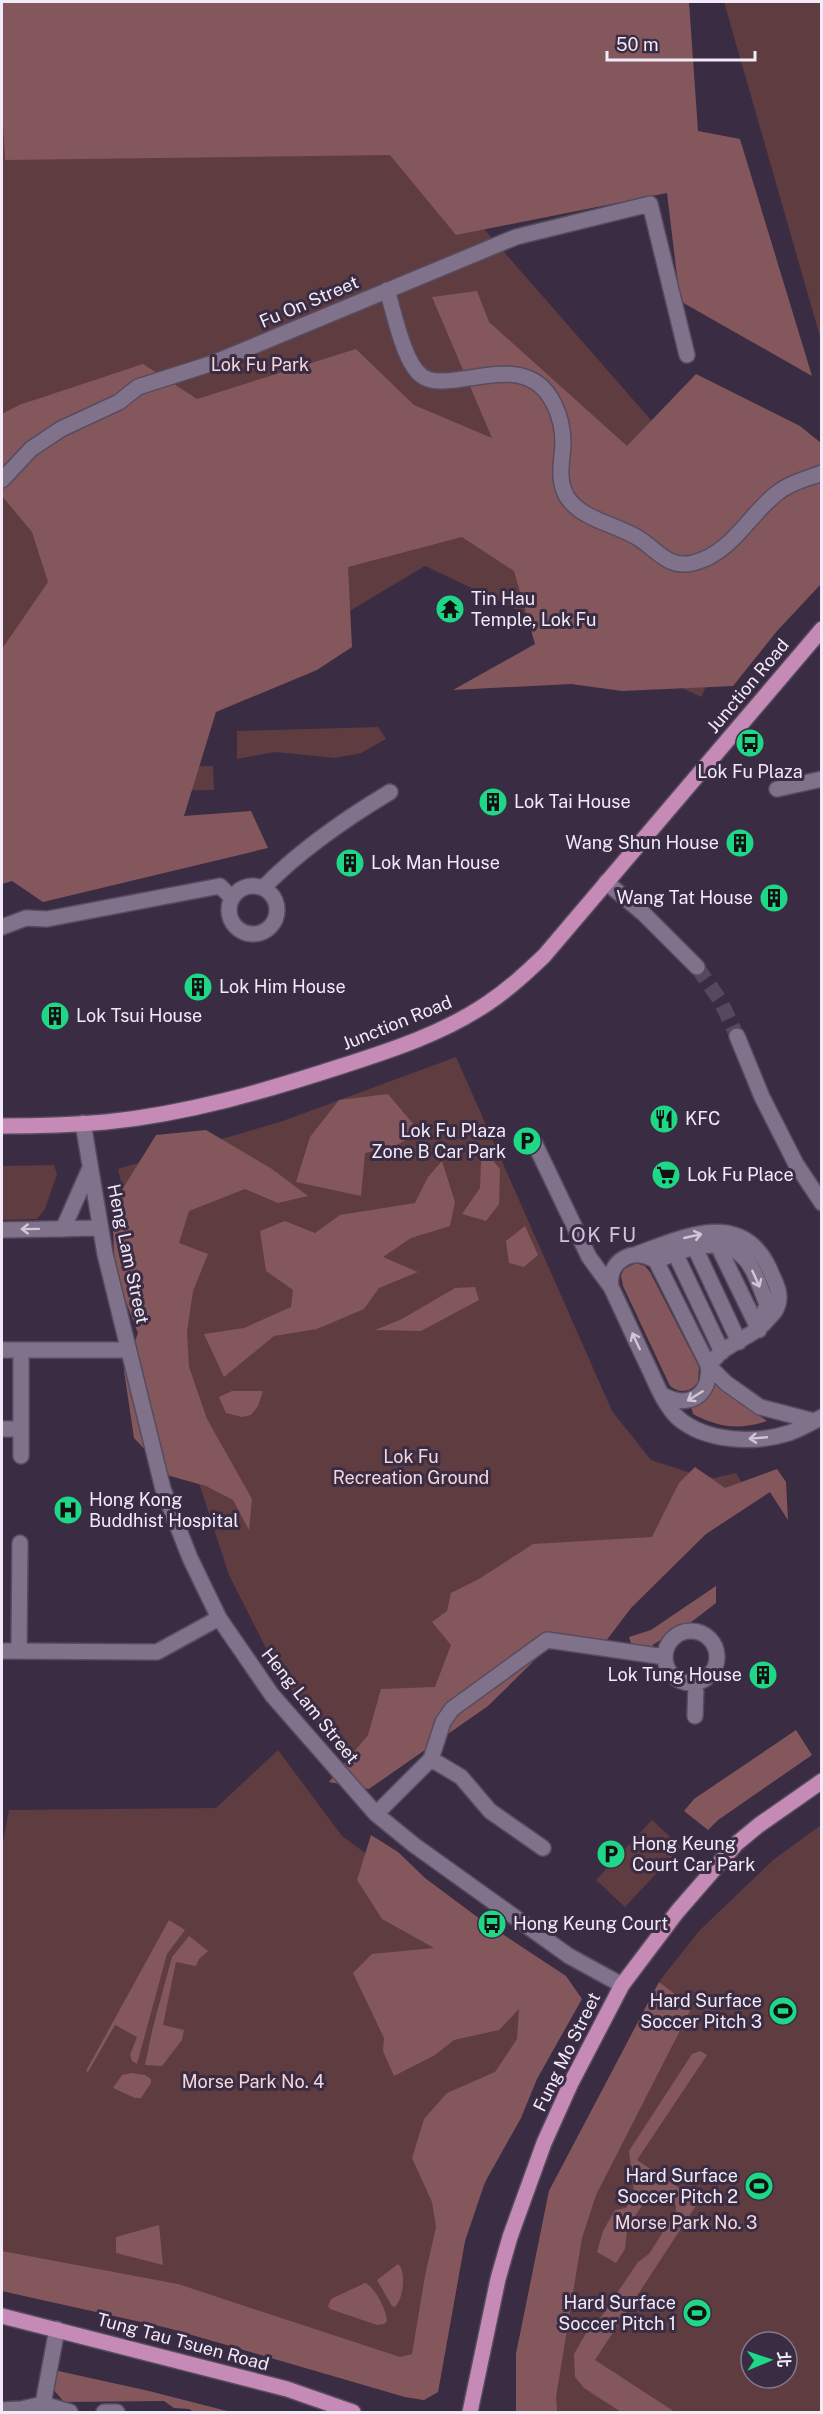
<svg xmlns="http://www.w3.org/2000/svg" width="823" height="2414" font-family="'Public Sans','Noto Sans TC',sans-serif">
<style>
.green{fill:#5f3c40;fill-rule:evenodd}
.forest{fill:#84575c}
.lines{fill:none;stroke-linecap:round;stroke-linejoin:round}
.minor-tunnel{stroke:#56485e;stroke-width:15;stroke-dasharray:15 8;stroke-linecap:butt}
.minor-casing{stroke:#574c5f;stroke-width:18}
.major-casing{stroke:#574c5f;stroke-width:18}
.minor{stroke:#81728c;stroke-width:15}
.major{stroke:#c68ab7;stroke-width:15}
.oneway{stroke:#d0c6d8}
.labels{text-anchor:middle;stroke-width:6;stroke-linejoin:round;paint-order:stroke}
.street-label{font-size:18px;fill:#f2eaf9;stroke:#3a2c43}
.park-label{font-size:18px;fill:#f5d6d8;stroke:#3a2c43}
.poi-label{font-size:18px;fill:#f2eaf9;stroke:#3a2c43;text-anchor:start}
.neighbourhood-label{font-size:20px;letter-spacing:1.5px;fill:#d2c2df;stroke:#3a2c43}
</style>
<rect width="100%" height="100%" fill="#3a2c43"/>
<!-- green -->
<path class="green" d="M724,2H821V340Z
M2,17L351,77L769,555L701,697L425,566L162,723L2,855Z
M378,727L386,739L361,753L335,758L275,752L237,759V731Z
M213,766L214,790L167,791L166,767Z
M456,1057L612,1411L651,1460L700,1476L714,1478L736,1473L746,1489L373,1784L338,1751L279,1674L229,1575L167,1385L118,1169L280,1122Z
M54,1165L57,1174L45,1209L37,1219L2,1220V1166Z
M278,1750L342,1836L553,1990L465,2241L438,2392L424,2400L405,2397L168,2328L2,2291V1847L9,1810L216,1808Z
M652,1820L681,1847L625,1907L596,1880Z
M821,1825V2412H516V2354L549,2191L661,1979L700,1930L773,1860ZM751,2342H787V2378H751Z"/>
<!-- forest -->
<path class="forest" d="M2,2H689L698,131L740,139L812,376L680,301L667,193L456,235L390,155L5,160L2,106Z
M477,291L489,322L627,446L696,374L800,426L821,443V584L777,631L733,686L622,691L571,684L453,690L535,644L514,571L462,537L348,567L352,647L317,670L216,712L184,816L251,811L268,848L43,902L12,881L2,884V649L48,582L32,532L2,496V414L19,405L143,364L197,399L356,349L414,405L492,438L432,297Z
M388,1094L420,1132L395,1146L365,1153L361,1196L296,1182L310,1137L339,1100Z
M206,1130L272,1169L308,1196L278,1203L245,1189L189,1211L179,1243L208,1254L193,1291L187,1332L189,1367L207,1419L252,1499L249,1530L233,1500L206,1486L170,1476L134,1438L124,1371L138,1333L115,1274L112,1206L156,1135Z
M484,1150L500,1169L499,1204L486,1221L462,1214L480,1188L481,1162Z
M442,1161L455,1202L450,1226L411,1238L383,1257L418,1272L379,1288L364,1309L317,1329L274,1336L224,1377L204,1334L244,1328L291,1307L293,1290L266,1271L260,1231L285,1221L315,1233L340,1215L415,1203L428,1177Z
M525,1226L538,1255L524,1267L509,1263L506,1241Z
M636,1263L645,1266L650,1272L699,1367L698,1382C691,1392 680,1394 670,1386L623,1286L621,1276L624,1269Z
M475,1287L479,1300L421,1331L375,1330L402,1319L455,1288Z
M717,1381L742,1404L767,1421C740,1430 719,1428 693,1414L691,1406L706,1397Z
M232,1391H263L258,1406L251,1415L242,1417L226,1413L219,1397Z
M695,1467L725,1488L777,1469L786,1482L788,1520L770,1492L706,1534L631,1608L606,1641L545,1650L488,1706L369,1789L329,1782L368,1735L381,1689L435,1687L451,1645L432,1622L447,1611L451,1593L479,1579L533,1544L652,1537L679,1483Z
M716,1586V1603L694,1620L654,1644L637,1662L629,1637L651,1630Z
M796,1730L812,1755L718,1820L708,1830L684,1811L694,1799Z
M371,1835L398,1852L425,1878L484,1922L566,1976L582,1999L537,2079L521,2118L484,2184L465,2241L438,2392L424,2400L405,2397L168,2328L2,2291V2251L178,2284L400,2357L412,2354L425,2276L436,2227L432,2202L412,2158L424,2119L447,2093L495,2072L517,2039L519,2009L499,2030L454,2040L435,2055L394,2076L383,2051L384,2038L353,1973L372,1954L434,1948L382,1919L357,1880Z
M169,1920L185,1930L167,1954L137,2064L132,2061L130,2055L137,2037L115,2025L88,2072L86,2071Z
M189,1936L208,1951L199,1959L196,1966L176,1962L163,2025L184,2030L182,2040L162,2066L145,2065L153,2027L172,1957Z
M659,1982L692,2007L596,2195L582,2238L556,2397L557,2412H516V2354L549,2191Z
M700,2051L707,2055L637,2160L699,2201L595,2360L675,2412H621L584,2388L575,2377L574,2354L589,2328L599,2320L638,2262L649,2254L676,2211V2205L656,2192L650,2193L627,2229L625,2249L616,2263L597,2252L603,2231L615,2210L626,2208L634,2193L629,2151L692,2054Z
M131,2073L145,2075L151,2079V2083L141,2098H135L113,2088L122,2075Z
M159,2225L163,2265L116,2253V2237Z
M398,2264C407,2272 403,2299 395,2307L392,2306L377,2280Z
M365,2283C375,2287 386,2309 387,2321L384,2324L377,2325L330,2309L328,2306L331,2299Z
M54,2370L149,2391L231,2412H194L189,2409L174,2408L164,2401L64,2402L52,2388Z"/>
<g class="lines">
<!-- minor-tunnel -->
<path class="minor-tunnel" d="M697,967L720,1000L737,1036"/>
<!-- minor casing -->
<g class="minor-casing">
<path id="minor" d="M387,290C394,312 404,364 422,376C429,381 436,381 444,381C485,379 531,357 554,404C560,416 563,430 563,444C562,462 557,480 567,497C582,520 616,524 638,538C657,549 667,569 693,563C731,554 748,516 776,494C789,483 806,479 822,473
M2,480L31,449L61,429L119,402L138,387L213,363L516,237L650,204L687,355
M777,789L822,779
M606,882L643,913L697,967
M229 910a24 24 0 1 1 48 0a24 24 0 1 1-48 0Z
M263,888C300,850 345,819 390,792
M2,927L26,918L47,919L220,886L232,898
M737,1036L762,1097L796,1164L822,1203
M83,1123L105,1254L163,1489L190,1558L219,1618L272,1695L376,1814L414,1845L569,1956L622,1985
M534,1142L589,1257L611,1287
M63,1229L90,1168
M2,1230L100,1228
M717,1244L759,1330
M695,1248L739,1342
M675,1253L722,1352
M637,1254C684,1237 741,1209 769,1268C774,1281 783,1293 777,1307C776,1311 772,1315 769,1318C754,1336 738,1339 721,1352C717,1356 713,1361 708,1365
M656,1261C680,1251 717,1235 740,1254C754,1265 760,1288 767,1304L761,1322
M2,1350H128
M21,1350V1456
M661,1394C687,1410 712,1396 708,1365
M814,1421L760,1407L726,1383L708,1365L656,1261C635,1246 607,1260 611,1287C623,1312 634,1337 646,1362C655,1380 663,1404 678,1418C706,1442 755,1444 789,1433C800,1429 811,1423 822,1417
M2,1429H21
M665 1657a26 26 0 1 1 52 0a26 26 0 1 1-52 0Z
M19,1650L20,1543
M2,1651L157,1652L219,1618
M695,1716L696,1683
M431,1759L461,1777L490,1811L543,1848
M376,1814L431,1759L443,1722L452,1709L547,1640L665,1657
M43,2404L70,2412
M2,2410L21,2409L43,2404L57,2329
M104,2412H117"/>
</g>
<!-- major casing -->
<g class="major-casing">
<path id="major" d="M2,1126C37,1126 72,1125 106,1122C187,1114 265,1091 342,1066C392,1050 444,1033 488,1003C509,989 526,973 544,956L822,629
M2,2316L287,2389L353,2412
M470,2412L498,2279L510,2237L544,2143L571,2083L622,1985L677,1912L736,1844L759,1825L822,1781"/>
</g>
<!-- minor -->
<use href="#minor" class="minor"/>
<!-- major -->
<use href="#major" class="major"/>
</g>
<!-- one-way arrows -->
<defs><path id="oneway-shaft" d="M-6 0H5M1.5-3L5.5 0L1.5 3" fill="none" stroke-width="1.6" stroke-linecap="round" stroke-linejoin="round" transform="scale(1.5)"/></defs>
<g class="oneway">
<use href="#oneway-shaft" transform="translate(30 1229) rotate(179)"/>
<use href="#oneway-shaft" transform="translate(693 1236) rotate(-13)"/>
<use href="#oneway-shaft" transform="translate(756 1279) rotate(66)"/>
<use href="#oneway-shaft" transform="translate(636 1341) rotate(-115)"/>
<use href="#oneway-shaft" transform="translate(695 1396) rotate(148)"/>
<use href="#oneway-shaft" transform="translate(758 1438) rotate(175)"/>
</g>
<!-- icons -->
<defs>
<g id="temple-disc" transform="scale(1.5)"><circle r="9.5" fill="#1ed888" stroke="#3a2c43"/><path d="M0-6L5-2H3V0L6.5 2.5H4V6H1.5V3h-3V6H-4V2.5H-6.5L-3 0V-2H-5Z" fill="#111"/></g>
<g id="bus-disc" transform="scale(1.5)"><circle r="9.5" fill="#1ed888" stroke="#3a2c43"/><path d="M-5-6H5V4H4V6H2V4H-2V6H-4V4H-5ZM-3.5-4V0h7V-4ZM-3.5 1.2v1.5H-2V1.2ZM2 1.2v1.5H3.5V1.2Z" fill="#111"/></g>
<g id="building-disc" transform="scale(1.5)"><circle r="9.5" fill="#1ed888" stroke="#3a2c43"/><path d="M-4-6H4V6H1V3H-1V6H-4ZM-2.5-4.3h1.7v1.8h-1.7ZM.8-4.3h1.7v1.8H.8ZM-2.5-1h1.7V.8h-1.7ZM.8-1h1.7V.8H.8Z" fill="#111"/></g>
<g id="restaurant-disc" transform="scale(1.5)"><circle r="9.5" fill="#1ed888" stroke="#3a2c43"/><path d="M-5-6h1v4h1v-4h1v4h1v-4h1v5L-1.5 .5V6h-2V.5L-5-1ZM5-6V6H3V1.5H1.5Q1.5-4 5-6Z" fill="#111"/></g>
<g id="parking-disc" transform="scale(1.5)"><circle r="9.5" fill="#1ed888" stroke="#3a2c43"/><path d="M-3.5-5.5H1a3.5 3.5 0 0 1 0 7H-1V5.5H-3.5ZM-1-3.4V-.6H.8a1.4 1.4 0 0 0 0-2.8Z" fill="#111"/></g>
<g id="supermarket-disc" transform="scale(1.5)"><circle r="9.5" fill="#1ed888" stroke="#3a2c43"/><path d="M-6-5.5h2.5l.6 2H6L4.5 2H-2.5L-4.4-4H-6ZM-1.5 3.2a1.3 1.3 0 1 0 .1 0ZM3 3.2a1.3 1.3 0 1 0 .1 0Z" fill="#111"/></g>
<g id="hospital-disc" transform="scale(1.5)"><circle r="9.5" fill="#1ed888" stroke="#3a2c43"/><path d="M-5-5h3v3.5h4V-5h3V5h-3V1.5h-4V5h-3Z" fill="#111"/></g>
<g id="stadium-disc" transform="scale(1.5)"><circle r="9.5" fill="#1ed888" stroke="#3a2c43"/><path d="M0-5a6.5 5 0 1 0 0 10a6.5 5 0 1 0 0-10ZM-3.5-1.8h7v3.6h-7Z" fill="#111"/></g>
</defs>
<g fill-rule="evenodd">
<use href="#temple-disc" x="450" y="609"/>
<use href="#bus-disc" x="750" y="743"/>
<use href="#building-disc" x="493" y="802"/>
<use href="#building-disc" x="740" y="843"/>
<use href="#building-disc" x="350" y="863"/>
<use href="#building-disc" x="774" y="898"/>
<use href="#building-disc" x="198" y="987"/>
<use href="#building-disc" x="55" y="1016"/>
<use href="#restaurant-disc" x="664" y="1119"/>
<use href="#parking-disc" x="527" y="1141"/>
<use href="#supermarket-disc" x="666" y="1175"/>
<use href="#hospital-disc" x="68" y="1510"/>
<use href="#building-disc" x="763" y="1675"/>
<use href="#parking-disc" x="611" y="1854"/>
<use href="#bus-disc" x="492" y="1924"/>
<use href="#stadium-disc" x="783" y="2011"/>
<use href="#stadium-disc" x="759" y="2186"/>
<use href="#stadium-disc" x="697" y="2313"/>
</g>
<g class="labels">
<!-- street labels -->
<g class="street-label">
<text transform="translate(309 302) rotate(-23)" y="6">Fu On Street</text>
<text transform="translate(748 686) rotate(-50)" y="6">Junction Road</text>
<text transform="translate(397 1023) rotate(-22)" y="6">Junction Road</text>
<text transform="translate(128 1254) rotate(78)" y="6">Heng Lam Street</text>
<text transform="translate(310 1706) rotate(51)" y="6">Heng Lam Street</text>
<text transform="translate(567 2052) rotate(-64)" y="6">Fung Mo Street</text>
<text transform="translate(183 2342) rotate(15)" y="6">Tung Tau Tsuen Road</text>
</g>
<!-- park labels -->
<g class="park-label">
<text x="260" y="371">Lok Fu Park</text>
<text x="411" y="1463">Lok Fu<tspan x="411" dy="21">Recreation Ground</tspan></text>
<text x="253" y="2088">Morse Park No. 4</text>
<text x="686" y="2229">Morse Park No. 3</text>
</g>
<!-- poi labels -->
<g class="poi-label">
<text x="471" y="605">Tin Hau<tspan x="471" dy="21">Temple, Lok Fu</tspan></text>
<text x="750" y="778" text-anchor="middle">Lok Fu Plaza</text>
<text x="514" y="808">Lok Tai House</text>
<text x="719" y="849" text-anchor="end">Wang Shun House</text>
<text x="371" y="869">Lok Man House</text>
<text x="753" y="904" text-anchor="end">Wang Tat House</text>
<text x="219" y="993">Lok Him House</text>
<text x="76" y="1022">Lok Tsui House</text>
<text x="685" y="1125">KFC</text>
<text x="506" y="1137" text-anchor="end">Lok Fu Plaza<tspan x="506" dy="21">Zone B Car Park</tspan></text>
<text x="687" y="1181">Lok Fu Place</text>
<text x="89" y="1506">Hong Kong<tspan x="89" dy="21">Buddhist Hospital</tspan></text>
<text x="742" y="1681" text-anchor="end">Lok Tung House</text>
<text x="632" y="1850">Hong Keung<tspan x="632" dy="21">Court Car Park</tspan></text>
<text x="513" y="1930">Hong Keung Court</text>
<text x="762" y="2007" text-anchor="end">Hard Surface<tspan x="762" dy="21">Soccer Pitch 3</tspan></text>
<text x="738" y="2182" text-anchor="end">Hard Surface<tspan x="738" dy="21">Soccer Pitch 2</tspan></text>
<text x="676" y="2309" text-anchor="end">Hard Surface<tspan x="676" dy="21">Soccer Pitch 1</tspan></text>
</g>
<!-- neighbourhood labels -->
<g class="neighbourhood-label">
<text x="598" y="1242">LOK FU</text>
</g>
</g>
<!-- border -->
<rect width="823" height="2414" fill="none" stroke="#f2eaf9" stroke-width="6"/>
<!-- north arrow -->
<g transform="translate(769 2360) rotate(88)"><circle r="28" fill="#3a2c43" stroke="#84788c" stroke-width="1.5"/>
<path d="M0-4.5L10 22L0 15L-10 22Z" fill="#1ed888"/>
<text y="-9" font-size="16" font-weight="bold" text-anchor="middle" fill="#f2eaf9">北</text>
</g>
<!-- scale -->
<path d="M607 51v9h148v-9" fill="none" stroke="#f2eaf9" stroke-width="3"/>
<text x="616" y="51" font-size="18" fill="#f2eaf9" stroke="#3a2c43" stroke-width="4.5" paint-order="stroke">50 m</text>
</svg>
